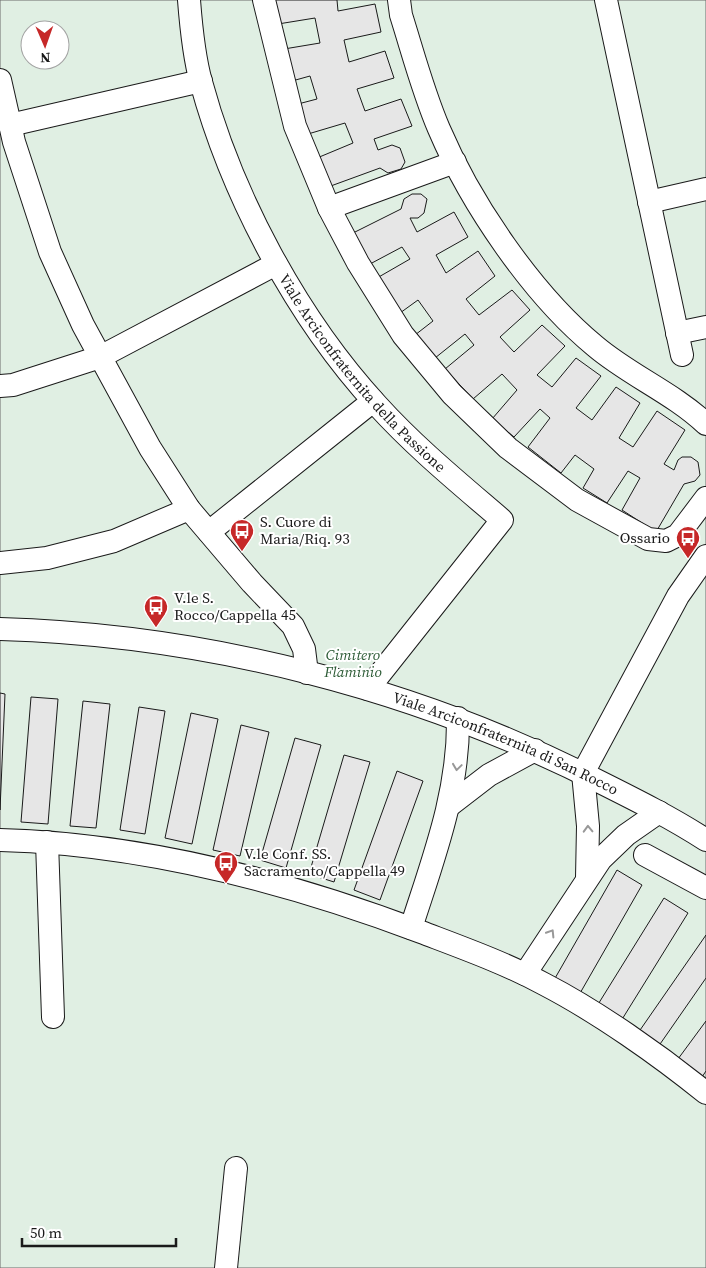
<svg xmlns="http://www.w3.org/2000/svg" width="706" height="1268" font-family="'Source Serif 4',serif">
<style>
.green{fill:#e0efe3;stroke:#6a6a6a;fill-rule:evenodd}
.building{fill:#e6e6e6;stroke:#1a1a1a}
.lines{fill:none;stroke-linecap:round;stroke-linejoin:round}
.minor-casing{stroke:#1a1a1a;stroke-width:24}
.minor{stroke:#fff;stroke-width:22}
.oneway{stroke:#989898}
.labels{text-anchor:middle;stroke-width:4;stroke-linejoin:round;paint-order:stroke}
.street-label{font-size:15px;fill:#1a1a1a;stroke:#fff}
.poi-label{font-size:15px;fill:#1a1a1a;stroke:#fff;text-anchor:start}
.park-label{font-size:15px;font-style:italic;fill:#2b5a34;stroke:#fff}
</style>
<rect width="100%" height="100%" fill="#fff"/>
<!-- green -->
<path class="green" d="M0,0H706V1268H0ZM30,30H60V60H30Z"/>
<!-- building -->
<path class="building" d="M274,0H337L338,11L375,4L381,32L344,40L349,62L385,51L394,78L357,89L365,111L401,99L412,126L374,139L378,150L392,145L400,148L405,162L401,169L388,173L380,168L328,187L317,158L353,143L345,123L308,134L298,104L317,99L310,76L292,81L284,49L320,43L315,18L278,24Z
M412,194H421L427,199L424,213L418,218H410L417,232L454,212L468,237L436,255L446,273L478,251L495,276L466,299L479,315L512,290L530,310L500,337L514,352L542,325L565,346L537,375L552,387L576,358L601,376L576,408L592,420L616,387L640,403L619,438L633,447L657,411L685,430L664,464L674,470L678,460L682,457H691L698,462L700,475L695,481L684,484L656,532L622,510L640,478L628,471L607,503L583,488L594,469L575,455L561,473L528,447L550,418L540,409L514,437L492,419L517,390L502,374L473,399L445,369L474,345L465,334L435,358L415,335L433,321L418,300L400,313L377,278L410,259L402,247L370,264L353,233L401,209L404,199Z
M0,693L5,694L0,810Z
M31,697L58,699L48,824L21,822Z
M83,701L110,704L96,828L70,826Z
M139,707L165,711L145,834L120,830Z
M191,713L218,719L192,844L165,838Z
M241,725L269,732L240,856L213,850Z
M295,738L321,745L286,868L260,860Z
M344,755L370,762L334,882L309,874Z
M397,771L423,781L380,900L354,890Z
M617,870L642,885L579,995L554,980Z
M664,898L688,913L621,1021L597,1006Z
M706,935V978L658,1047L638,1033Z
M706,1021V1071L702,1077L678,1059Z"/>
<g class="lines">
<!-- minor casing -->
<g class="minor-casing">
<g id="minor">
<path id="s1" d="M189,0C191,26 194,57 201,82C232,196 297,318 377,405C415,447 459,483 502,520L368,689"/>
<path d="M264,0L295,126L329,208L358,263L403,335L452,394L508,448L577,500L648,539L666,541L678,535L706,498"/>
<path d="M399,0L401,15C413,53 423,92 439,129C471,204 532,294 595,346C629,375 673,393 706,424"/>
<path d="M606,0L682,355"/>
<path d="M0,80L14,142L50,252L83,325L150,448L189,509L252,583L293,626L304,649L307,673"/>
<path d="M10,125L201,81"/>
<path d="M649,202L706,189"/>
<path d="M329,208L455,162"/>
<path d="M677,333L706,327"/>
<path d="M0,386L13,385L100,357L276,264"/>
<path d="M209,532L373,401"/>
<path d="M0,563L47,558L114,541L189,509"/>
<path id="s2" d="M0,629C208,635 414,688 600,782C636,800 672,818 706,840"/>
<path d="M450,805L489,775L535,750"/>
<path d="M0,840C145,844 286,881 421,932C463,948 505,963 544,984C598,1012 659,1055 706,1093"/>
<path d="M47,842L53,1017"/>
<path d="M645,855L706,888"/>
<path d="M587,878L588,826L583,773L678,596L706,556"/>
<path d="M411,928C433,859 459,793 458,718"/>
<path d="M525,974L601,859L626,835L659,812"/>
<path d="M226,1268L236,1168"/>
</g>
</g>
<!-- minor -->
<use href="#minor" class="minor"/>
</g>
<!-- one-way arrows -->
<defs><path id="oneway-chevron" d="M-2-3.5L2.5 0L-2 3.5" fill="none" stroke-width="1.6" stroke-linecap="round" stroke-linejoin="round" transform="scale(1.25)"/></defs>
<g class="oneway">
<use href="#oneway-chevron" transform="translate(457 767) rotate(98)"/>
<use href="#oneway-chevron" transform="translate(588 829) rotate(-92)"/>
<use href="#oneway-chevron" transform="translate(551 933) rotate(-58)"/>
</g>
<!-- icons -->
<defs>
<g id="bus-pin" transform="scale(1.25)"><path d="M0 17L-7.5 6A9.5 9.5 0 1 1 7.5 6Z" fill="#c62828" stroke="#fff"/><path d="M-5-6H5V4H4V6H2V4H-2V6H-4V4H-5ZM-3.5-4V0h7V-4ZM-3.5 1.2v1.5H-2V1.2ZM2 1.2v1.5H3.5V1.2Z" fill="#fff"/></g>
</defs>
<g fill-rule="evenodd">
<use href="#bus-pin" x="242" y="531"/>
<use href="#bus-pin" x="688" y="538"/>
<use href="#bus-pin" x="156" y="607"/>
<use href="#bus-pin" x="226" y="863"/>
</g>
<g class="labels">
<!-- street labels -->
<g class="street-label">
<text dy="5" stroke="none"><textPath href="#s1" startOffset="420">Viale Arciconfraternita della Passione</textPath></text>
<text dy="5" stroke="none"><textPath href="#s2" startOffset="522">Viale Arciconfraternita di San Rocco</textPath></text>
</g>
<!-- poi labels -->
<g class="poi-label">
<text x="260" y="527">S. Cuore di<tspan x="260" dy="17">Maria/Riq. 93</tspan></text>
<text x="670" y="543" text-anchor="end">Ossario</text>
<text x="174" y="603">V.le S.<tspan x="174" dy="17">Rocco/Cappella 45</tspan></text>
<text x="244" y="859">V.le Conf. SS.<tspan x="244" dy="17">Sacramento/Cappella 49</tspan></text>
</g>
<!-- park labels -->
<g class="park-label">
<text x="353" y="660">Cimitero<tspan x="353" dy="17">Flaminio</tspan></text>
</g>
</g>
<!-- north arrow -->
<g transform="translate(45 45) rotate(178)"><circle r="24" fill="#ffffff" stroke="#a3a3a3"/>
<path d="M0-4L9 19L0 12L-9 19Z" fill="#c62828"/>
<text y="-8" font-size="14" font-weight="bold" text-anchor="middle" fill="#1a1a1a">N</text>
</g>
<!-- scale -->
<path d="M22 1238v8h154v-8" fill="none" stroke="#1a1a1a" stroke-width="2.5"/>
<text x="30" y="1238" font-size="15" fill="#1a1a1a" stroke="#ffffff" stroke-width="4" paint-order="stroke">50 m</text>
</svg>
